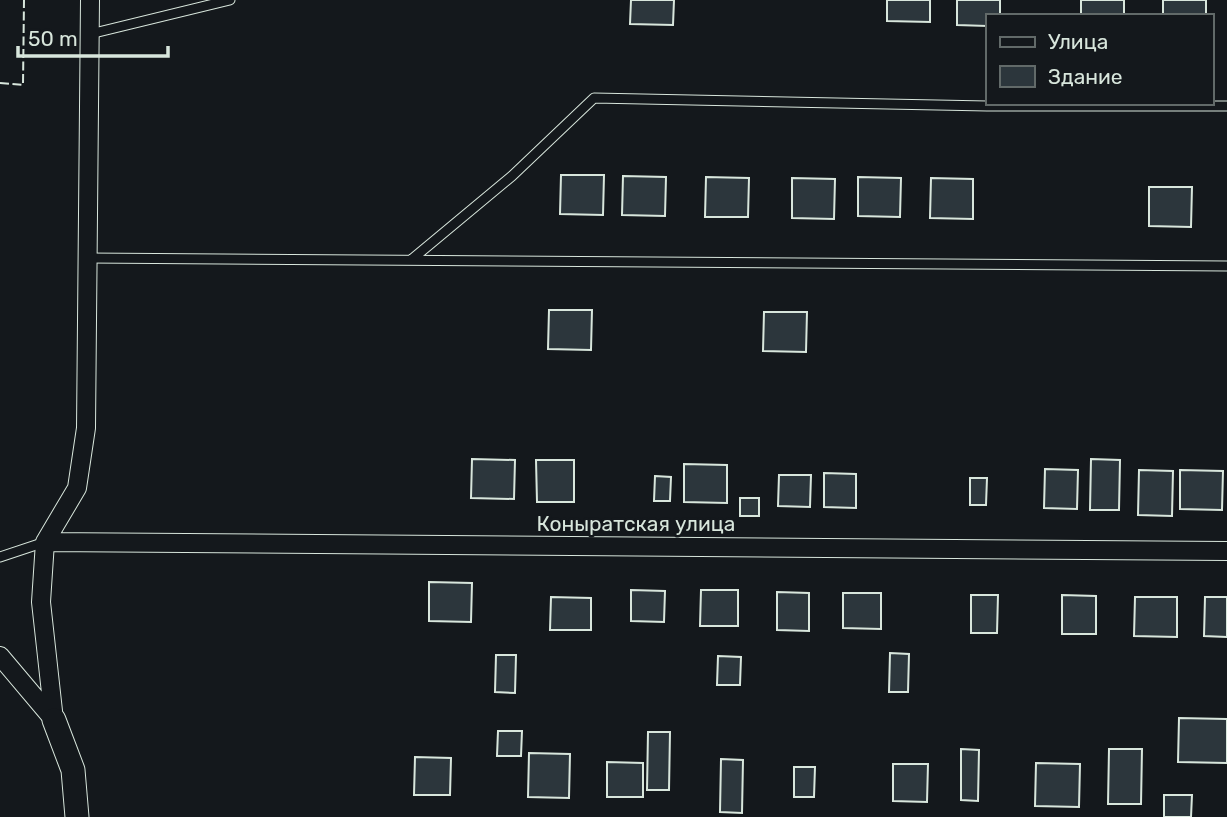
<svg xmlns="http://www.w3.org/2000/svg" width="1227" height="817" font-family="Rubik,sans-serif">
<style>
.building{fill:#2c363c;stroke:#d8e6dc;stroke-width:2}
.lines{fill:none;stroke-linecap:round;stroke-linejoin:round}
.service-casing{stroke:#d8e6dc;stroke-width:11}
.minor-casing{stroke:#d8e6dc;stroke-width:20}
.tertiary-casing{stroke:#d8e6dc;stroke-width:25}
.service{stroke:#14181c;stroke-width:9}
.minor{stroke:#14181c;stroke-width:18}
.tertiary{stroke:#14181c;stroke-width:23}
.fence{stroke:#d8e6dc;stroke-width:2;stroke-dasharray:9 3.5;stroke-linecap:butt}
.labels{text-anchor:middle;stroke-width:5;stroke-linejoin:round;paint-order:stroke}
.street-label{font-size:21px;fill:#d8e6dc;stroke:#14181c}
</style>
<rect width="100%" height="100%" fill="#14181c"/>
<!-- building -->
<path class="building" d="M631,0H674L673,25L630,24Z
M887,0H930V22L887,21Z
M957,0H1000V16H987V26L957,25Z
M1081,0H1124V16H1081Z
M1163,0H1206V16H1163Z
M561,175H604L603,215L560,214Z
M623,176L666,177L665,216L622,215Z
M706,177L749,178L748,217H705Z
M858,177L901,178L900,217L858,216Z
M792,178L835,179L834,219L792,218Z
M931,178L973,179V219L930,218Z
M1149,187H1192L1191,227L1149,226Z
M549,310H592L591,350L548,349Z
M764,312H807L806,352L763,351Z
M472,459L515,460L514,499L471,498Z
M1091,459L1120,460L1119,510H1090Z
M536,460H574V502H537Z
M684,464L727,465V503L684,502Z
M1045,469L1078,470L1077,509L1044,508Z
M1139,470L1173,471L1172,516L1138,515Z
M1180,470L1223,471L1222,510L1180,509Z
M824,473L856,474V508L824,507Z
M779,475H811L810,507L778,506Z
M655,476L671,477L670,501H654Z
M970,478H987L986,505H970Z
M740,498H759V516H740Z
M429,582L472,583L471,622L429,621Z
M631,590L665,591L664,622L631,621Z
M701,590H738V626H700Z
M777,592L809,593V631L777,630Z
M843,593H881V629L843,628Z
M971,595H998L997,633H971Z
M1062,595L1096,596V634H1062Z
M551,597L591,598V630H550Z
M1135,597H1177V637L1134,636Z
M1205,597H1227V637L1204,636Z
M890,653L909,654L908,692H889Z
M496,655H516L515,693L495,692Z
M718,656L741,657L740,685H717Z
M1179,718L1227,719V763L1178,762Z
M498,731H522L521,756H497Z
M648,732H670L669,790H647Z
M961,749L979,750L978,801L961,800Z
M1109,749H1142L1141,804H1108Z
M529,753L570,754L569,798L528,797Z
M415,757L451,758L450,795H414Z
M721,759L743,760L742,813L720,812Z
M607,762L643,763V797H607Z
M1036,763L1080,764L1079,807L1035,806Z
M893,764H928L927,802L893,801Z
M794,767H815L814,797H794Z
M1164,795H1192L1191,817H1164Z"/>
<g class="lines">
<!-- service casing -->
<g class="service-casing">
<path id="service" d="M90,34L230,0
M88,258L1227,266
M411,260L512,176L594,98L987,106H1227
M0,557L45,542"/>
</g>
<!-- minor casing -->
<g class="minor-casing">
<path id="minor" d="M45,542L1227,551
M0,656L54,720
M54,720L41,602L45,542L77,488L86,428L90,0"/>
</g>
<!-- tertiary casing -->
<g class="tertiary-casing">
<path id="tertiary" d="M54,720L73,770L77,817"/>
</g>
<!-- service -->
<use href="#service" class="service"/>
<!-- minor -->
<use href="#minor" class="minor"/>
<!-- tertiary -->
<use href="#tertiary" class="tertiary"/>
<!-- fence -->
<path class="fence" d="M0,83L23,85L24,0"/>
</g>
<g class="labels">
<!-- street labels -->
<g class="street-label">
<text x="636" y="531">Коныратская улица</text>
</g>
</g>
<!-- legend -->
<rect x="986" y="14" width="228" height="91" fill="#14181c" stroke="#626a69" stroke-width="2"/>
<rect x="1000" y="37" width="35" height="10" fill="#14181c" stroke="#626a69" stroke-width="2"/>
<text x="1048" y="49" font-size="21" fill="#d8e6dc">Улица</text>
<rect x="1000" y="66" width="35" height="21" fill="#2c363c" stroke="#626a69" stroke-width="2"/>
<text x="1048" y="84" font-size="21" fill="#d8e6dc">Здание</text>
<!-- scale -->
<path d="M18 46v10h150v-10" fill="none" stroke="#d8e6dc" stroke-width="3.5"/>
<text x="28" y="46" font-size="21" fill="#d8e6dc" stroke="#14181c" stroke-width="5" paint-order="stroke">50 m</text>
</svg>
